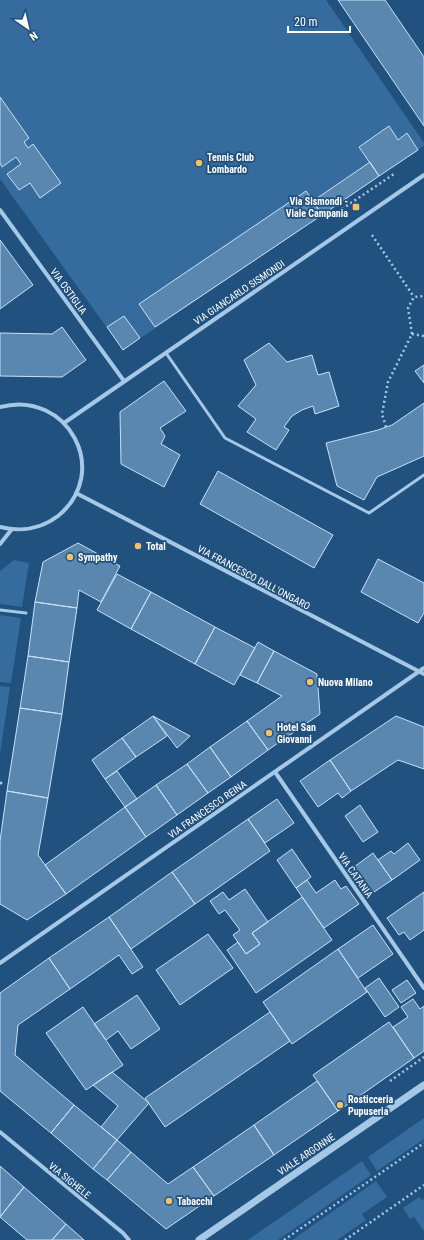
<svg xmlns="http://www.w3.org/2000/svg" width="424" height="1240" font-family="'Roboto Condensed',sans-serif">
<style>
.green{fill:#356c9d}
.building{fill:#5a87b0;stroke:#cae1f6}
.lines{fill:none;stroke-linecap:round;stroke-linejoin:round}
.path{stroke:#a6c8e7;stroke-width:2.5;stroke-dasharray:2 3;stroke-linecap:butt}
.service{stroke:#a6c8e7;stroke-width:3}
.minor{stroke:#a6c8e7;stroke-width:4}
.tertiary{stroke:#a6c8e7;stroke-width:7}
.poi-dot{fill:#f3c168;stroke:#21517f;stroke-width:1.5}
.labels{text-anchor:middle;stroke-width:3.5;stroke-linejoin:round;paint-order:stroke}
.poi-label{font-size:10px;font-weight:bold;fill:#fff;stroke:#21517f;text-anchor:start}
.street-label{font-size:10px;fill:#fff;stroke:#21517f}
</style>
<rect width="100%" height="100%" fill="#21517f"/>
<!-- green -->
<path class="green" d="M0,0H326L424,143V146L123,350L0,179Z
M14,560L29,563L22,607L0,604V571Z
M0,615L21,618L11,683L0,682Z
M0,686L10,687L0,754Z
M424,1118V1139L377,1171L368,1157Z
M362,1161L371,1175L278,1240H248Z
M376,1181L387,1197L362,1214L366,1220L337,1240H292Z
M419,1197L422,1200L424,1199V1231L414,1217L410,1219L403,1208Z"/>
<!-- building -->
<path class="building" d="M338,0H385L424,57V126Z
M0,97L29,138L24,142L28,148L33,144L61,183L40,198L30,183L19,190L7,174L21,164L16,157L2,167L0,163Z
M389,126L398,140L407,133L418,150L379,176L359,147Z
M370,162L379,176L322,215L313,201Z
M306,191L322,215L155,327L139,304Z
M0,240L33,285L0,309Z
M124,316L140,338L123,350L107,327Z
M62,327L86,360L62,377L0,376V333L52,334Z
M269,343L287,362L312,355L318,375L329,372L339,406L315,414L313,406L302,410L292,416L284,427L289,430L276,450L247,432L256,419L238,406L256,385L244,360Z
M424,365V383L415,371Z
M164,381L186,411L160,428L165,436L161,444L180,455L164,487L121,464L120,412Z
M424,403V456L377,477L364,500L337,486L326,443L378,430L392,425Z
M218,471L333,535L314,568L200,504Z
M78,543L120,566L101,602L79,590L77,608L35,602L43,562Z
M378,559L424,583V613L418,623L361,592Z
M117,574L151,592L131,629L97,610Z
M151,592L215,627L195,664L131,629Z
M35,602L77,608L69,662L28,656Z
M215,627L255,648L234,685L195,664Z
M258,642L274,651L257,683L240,675Z
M274,651L317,674L320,714L268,750L247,721L282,696L257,683Z
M28,656L69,662L62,714L20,708Z
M20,708L62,714L48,798L7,791Z
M153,716L190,736L177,748Z
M153,716L167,736L136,757L122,738Z
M396,716L424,727V769L398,760L351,791L330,760Z
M247,721L268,750L231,777L210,747Z
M122,738L136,757L105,779L92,760Z
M210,747L231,777L208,793L187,764Z
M330,760L351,791L342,798L338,793L318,807L300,781Z
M187,764L208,793L177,815L156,785Z
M117,771L137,799L125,807L105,779Z
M156,785L177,815L146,837L125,807Z
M7,791L48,798L38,855L66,894L27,920L0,904V841Z
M277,799L294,823L265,843L248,819Z
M360,805L378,832L363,842L345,816Z
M125,807L146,837L66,894L45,865Z
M248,819L270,851L195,904L172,872Z
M408,843L420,860L392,880L378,860L391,851L394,854Z
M292,849L311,877L296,888L277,860Z
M373,853L392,880L368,896L350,870Z
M172,872L195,904L131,949L109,917Z
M307,880L316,893L335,880L341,889L346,886L359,904L324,928L296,888Z
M245,889L268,922L252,933L260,944L246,954L233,935L240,930L225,910L219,914L210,901L223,892L229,900Z
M424,892V930L410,940L404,932L399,935L387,918Z
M302,897L332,940L256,993L227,950L238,942L246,954L260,944L252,933Z
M109,917L143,967L132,974L119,955L70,989L49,958Z
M373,925L393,954L358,978L338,949Z
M208,934L233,968L180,1005L156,970Z
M338,949L367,992L292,1044L263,1002Z
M49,958L70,989L18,1025L15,1055L74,1105L51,1133L0,1091V993Z
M379,978L399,1007L385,1017L365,988Z
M407,980L416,993L401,1003L392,990Z
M137,995L160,1029L131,1049L118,1031L106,1040L94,1024Z
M413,999L420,1009L424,1006V1051L414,1058L393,1027L408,1017L401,1007Z
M83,1007L123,1065L86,1090L46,1033Z
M270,1012L290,1041L165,1127L145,1098Z
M389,1022L414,1058L338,1111L313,1075Z
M112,1072L149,1103L117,1140L101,1127L118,1106L93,1085Z
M317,1081L338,1111L274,1155L254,1125Z
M74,1105L117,1140L93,1169L51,1133Z
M254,1125L274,1155L214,1196L193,1167Z
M117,1140L131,1152L107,1180L93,1169Z
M131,1152L168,1184L193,1167L214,1196L166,1229L107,1180Z
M0,1166L24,1187L0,1217Z
M24,1187L66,1224L52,1240H27L0,1217Z
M66,1224L84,1240H52Z"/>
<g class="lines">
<!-- path -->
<path class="path" d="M342,209L394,174
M372,235L414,297
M412,334L424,336
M386,427L382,414L388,382L412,334L408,308L414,297L424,296
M390,1081L424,1057
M284,1240L424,1143
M345,1240L424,1185"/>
<!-- service -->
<path class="service" d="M166,353L225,438L369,513L424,475
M0,610L26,613
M0,783H1"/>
<!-- minor -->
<path class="minor" d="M0,210L124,381
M0,407C68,389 112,472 58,516C41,529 20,532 0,527
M64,423L424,175
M76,493L424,674
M0,544L12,529
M275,772L424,988
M0,963L424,668
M0,1132L123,1233L129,1240"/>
<!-- tertiary -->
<path class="tertiary" d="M199,1240L424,1085"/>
</g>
<!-- markers -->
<g class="poi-dot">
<circle cx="199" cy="163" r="4"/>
<rect x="352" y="203" width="8" height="8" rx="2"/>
<circle cx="138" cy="546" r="4"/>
<circle cx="70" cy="557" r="4"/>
<circle cx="310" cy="682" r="4"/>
<circle cx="269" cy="733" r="4"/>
<circle cx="340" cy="1105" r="4"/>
<circle cx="169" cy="1201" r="4"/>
</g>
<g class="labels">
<!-- poi labels -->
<g class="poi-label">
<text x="207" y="161">Tennis Club<tspan x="207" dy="12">Lombardo</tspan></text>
<text x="348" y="205" text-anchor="end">Via Sismondi -<tspan x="348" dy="12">Viale Campania</tspan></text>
<text x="146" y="550">Total</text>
<text x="78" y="561">Sympathy</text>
<text x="318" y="686">Nuova Milano</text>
<text x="277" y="731">Hotel San<tspan x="277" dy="12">Giovanni</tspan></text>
<text x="348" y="1103">Rosticceria<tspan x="348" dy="12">Pupuseria</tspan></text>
<text x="177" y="1205">Tabacchi</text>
</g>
<!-- street labels -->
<g class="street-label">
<text transform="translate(69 291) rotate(54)" y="4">VIA OSTIGLIA</text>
<text transform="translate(239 292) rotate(-34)" y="4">VIA GIANCARLO SISMONDI</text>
<text transform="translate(254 577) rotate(28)" y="4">VIA FRANCESCO DALL'ONGARO</text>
<text transform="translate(207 809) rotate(-35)" y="4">VIA FRANCESCO REINA</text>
<text transform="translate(356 875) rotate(55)" y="4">VIA CATANIA</text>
<text transform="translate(306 1154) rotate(-34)" y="4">VIALE ARGONNE</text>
<text transform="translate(70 1180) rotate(39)" y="4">VIA SIGHELE</text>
</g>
</g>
<!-- north arrow -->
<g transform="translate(28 28) rotate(146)" stroke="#21517f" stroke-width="3" paint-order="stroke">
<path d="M0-3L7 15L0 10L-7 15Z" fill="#ffffff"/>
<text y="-6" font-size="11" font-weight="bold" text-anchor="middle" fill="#ffffff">N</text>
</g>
<!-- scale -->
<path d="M288 26v6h62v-6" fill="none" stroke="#ffffff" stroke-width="2"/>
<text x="294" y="26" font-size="12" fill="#ffffff" stroke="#21517f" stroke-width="3" paint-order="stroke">20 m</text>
</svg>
